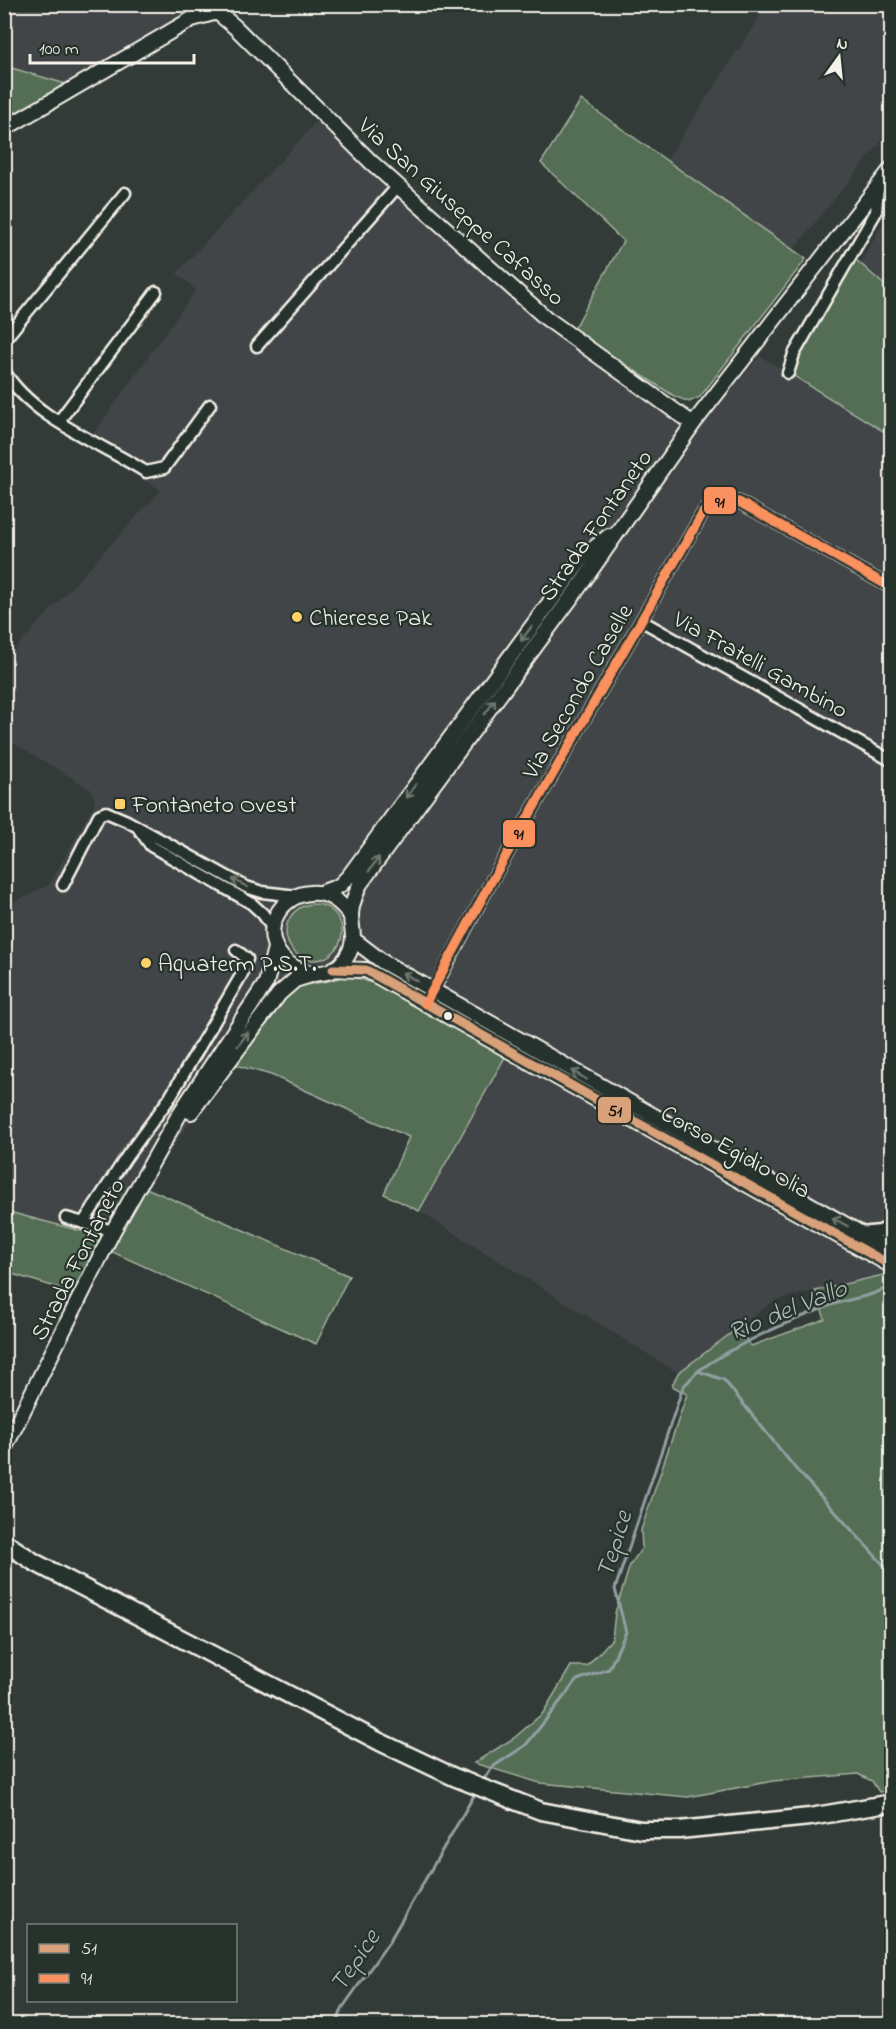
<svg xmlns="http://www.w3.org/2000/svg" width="896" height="2029" font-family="'Indie Flower',sans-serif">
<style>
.built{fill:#424546}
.green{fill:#536e55;stroke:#a4b09e;stroke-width:1.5}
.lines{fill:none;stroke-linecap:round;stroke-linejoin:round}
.stream{stroke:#929fa2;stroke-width:3}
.minor-casing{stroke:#f4f1e8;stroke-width:15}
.tertiary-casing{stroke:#f4f1e8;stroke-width:18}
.secondary-casing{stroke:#f4f1e8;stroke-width:21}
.minor{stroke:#26332d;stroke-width:10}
.tertiary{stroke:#26332d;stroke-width:14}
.secondary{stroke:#26332d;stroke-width:16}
.bus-1-casing{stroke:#26332d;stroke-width:14}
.bus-2-casing{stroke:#26332d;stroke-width:14}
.bus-1{stroke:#d9a179;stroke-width:9}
.bus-2{stroke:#fa915f;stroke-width:9}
.oneway{stroke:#6e766e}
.poi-dot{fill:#ffd166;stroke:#26332d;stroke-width:2}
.bus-dot{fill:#f4f1e8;stroke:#26332d;stroke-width:2}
.labels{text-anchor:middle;stroke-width:4.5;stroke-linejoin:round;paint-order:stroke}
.street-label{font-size:24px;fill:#f4f1e8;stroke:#26332d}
.poi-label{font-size:24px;fill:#f4f1e8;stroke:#26332d;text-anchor:start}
.water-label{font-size:26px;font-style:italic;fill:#b2bbba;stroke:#26332d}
.line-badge{stroke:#26332d;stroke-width:2}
.pale-badge-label{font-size:16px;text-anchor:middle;font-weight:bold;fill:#111}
</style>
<rect width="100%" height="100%" fill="#333b38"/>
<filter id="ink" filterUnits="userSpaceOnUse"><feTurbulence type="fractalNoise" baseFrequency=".0167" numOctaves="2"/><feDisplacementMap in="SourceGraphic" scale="12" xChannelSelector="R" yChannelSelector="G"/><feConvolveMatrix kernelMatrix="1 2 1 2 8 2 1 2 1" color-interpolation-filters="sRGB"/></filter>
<g filter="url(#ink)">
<!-- built -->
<path class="built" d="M4,5L5,4L189,5L183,14L66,84L5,66Z
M767,5H891V129L792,251L666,161Z
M323,115L524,308L695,433L760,356L891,436V1273L775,1300L678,1373L419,1211L497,1066L233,1062L144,1187L104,1237L66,1218L58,1224L5,1211V907L49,885L95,803L92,790L5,738L4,661L161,490L86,444L196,290L177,273Z
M891,208V291L860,265Z"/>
<!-- green -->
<path class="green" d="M4,66H5L66,84L5,120Z
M581,100L806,259L700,397L689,402L674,396L573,331L623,241L541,163Z
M853,257L891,291V436L792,375L794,364Z
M286 932a28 28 0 1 1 56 0a28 28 0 1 1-56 0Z
M344,976C381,977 469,1036 505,1057L419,1211L384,1194L409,1137L271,1075L232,1064L291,990C305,982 327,984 344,976Z
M144,1187L349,1276L316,1344L108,1250Z
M5,1211L104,1237L76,1293L5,1272Z
M887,1274L892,1277L891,1790L879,1792L872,1781L858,1774L773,1781L688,1797L540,1783L474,1763L514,1738L543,1713L571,1666H587L612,1639L615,1613L630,1565L642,1548L641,1530L687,1394L672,1386L678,1373L738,1328L751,1346L825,1319L815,1291Z"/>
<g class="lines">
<!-- stream -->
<path class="stream" d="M698,1371C736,1344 783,1324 826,1307C848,1298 871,1298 892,1285
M483,1781L491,1768L526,1745L577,1680L609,1669L626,1632L615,1589L683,1387L698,1371L724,1380L795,1468L892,1574
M336,2024L343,2007L389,1942L476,1792"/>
<!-- minor casing -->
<g class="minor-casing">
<path id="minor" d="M4,340L125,193
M257,346L398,186
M4,371C33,419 101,443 146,472L164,468L210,405
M788,373L794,354L876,212L878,186
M59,421L156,292
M642,621L892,761
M139,829L151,846L251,903L263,914L273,929
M63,885L99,815L106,812L127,821L246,887L262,892L297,896
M430,996L491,882L704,511L721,500L739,502L892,588
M66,1218L113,1231
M83,1223L127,1156L169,1099L242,974L247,959L236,950
M861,1233L880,1231L892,1225"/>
</g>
<!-- tertiary casing -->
<g class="tertiary-casing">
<path id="tertiary" d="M4,129L192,19L217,12L235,27L371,162L546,318L693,424
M321,893L339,886L349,876L583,557L609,536
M351,916C341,902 328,891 310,893C297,894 286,901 279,911C249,958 327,1001 350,951C356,937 351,928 351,915C351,904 356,894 360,884L582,583L693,424L892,168
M354,940L383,962L892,1251
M333,969L366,970L892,1266
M191,1112L279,994L295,980L314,974
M4,1449L113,1231L180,1113L266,983L275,948"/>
</g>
<!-- secondary casing -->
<g class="secondary-casing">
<path id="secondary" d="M4,1542L34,1562L380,1742L454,1777L541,1811L641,1830H679L810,1817L892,1803"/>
</g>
<!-- minor -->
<use href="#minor" class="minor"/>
<!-- tertiary -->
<use href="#tertiary" class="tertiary"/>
<!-- secondary -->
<use href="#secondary" class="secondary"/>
<!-- bus-1 casing -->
<g class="bus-1-casing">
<path id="bus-1" d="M333,969L366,970L892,1266"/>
</g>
<!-- bus-2 casing -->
<g class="bus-2-casing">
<path id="bus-2" d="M425,1004L491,882L704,511L721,500L739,502L892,588"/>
</g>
<!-- bus-1 -->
<use href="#bus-1" class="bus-1"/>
<!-- bus-2 -->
<use href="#bus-2" class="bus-2"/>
</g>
<!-- one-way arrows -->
<defs><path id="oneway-shaft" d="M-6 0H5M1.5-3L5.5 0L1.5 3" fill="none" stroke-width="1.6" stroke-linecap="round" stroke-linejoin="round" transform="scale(1.5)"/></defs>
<g class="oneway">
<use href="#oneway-shaft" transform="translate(526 634) rotate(126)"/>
<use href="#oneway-shaft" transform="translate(490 707) rotate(-54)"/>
<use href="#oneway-shaft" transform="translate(411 791) rotate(126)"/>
<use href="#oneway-shaft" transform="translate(374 864) rotate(-54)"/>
<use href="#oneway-shaft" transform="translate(240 883) rotate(-152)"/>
<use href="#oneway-shaft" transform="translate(410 977) rotate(-151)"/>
<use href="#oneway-shaft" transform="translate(243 1039) rotate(-53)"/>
<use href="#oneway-shaft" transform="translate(579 1075) rotate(-150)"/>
<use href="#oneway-shaft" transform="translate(840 1222) rotate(-152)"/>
</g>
</g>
<!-- markers -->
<g class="poi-dot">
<circle cx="297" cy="617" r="6"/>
<rect x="114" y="798" width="12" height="12" rx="3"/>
<circle cx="146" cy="963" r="6"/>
</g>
<circle class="bus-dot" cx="448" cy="1016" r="5"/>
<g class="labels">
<!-- street labels -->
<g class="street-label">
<text transform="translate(462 211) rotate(42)" y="8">Via San Giuseppe Cafasso</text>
<text transform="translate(595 525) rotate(-55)" y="8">Strada Fontaneto</text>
<text transform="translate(761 664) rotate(29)" y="8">Via Fratelli Gambino</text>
<text transform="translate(577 691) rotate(-60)" y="8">Via Secondo Caselle</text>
<text transform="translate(736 1151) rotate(29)" y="8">Corso Egidio Olia</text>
<text transform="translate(77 1259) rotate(-63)" y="8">Strada Fontaneto</text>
</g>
<!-- poi labels -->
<g class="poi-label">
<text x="309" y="625">Chierese Pak</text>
<text x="132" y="812">Fontaneto Ovest</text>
<text x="158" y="971">Aquaterm P.S.T.</text>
</g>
<!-- water labels -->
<g class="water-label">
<text transform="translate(787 1309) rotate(-22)" y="9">Rio del Vallo</text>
<text transform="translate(613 1544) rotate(-73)" y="9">Tepice</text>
<text transform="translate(354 1960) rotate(-56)" y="9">Tepice</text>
</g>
</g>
<g class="line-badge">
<rect x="703" y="486" width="34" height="29" rx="6" fill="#fa915f"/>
<rect x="502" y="819" width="34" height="29" rx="6" fill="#fa915f"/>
<rect x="597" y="1096" width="35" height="28" rx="6" fill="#d9a179"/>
</g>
<g class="pale-badge-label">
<text x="720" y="507">91</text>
<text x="519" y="839">91</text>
<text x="615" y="1116">51</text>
</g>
<!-- margin -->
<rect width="896" height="2029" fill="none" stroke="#26332d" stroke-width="24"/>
<rect x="12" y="12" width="872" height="2005" fill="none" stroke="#f4f1e8" stroke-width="2" filter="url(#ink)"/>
<!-- legend -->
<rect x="27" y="1924" width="210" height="78" fill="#26332d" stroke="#787f78" stroke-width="1.5"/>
<rect x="39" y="1944" width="30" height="9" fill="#d9a179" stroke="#787f78" stroke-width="1.5"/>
<text x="81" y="1954" font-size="18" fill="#f4f1e8">51</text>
<rect x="39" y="1974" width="30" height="9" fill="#fa915f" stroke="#787f78" stroke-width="1.5"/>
<text x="81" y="1984" font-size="18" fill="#f4f1e8">91</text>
<!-- north arrow -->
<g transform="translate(839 57) rotate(15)" stroke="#26332d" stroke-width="4.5" paint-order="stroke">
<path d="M0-4.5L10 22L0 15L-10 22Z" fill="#f4f1e8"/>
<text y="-9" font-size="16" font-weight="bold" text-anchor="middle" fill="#f4f1e8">N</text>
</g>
<!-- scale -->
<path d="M30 54v9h164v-9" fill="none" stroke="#f4f1e8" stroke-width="3"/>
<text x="39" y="54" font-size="18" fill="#f4f1e8" stroke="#26332d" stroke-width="4.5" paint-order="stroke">100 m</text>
</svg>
